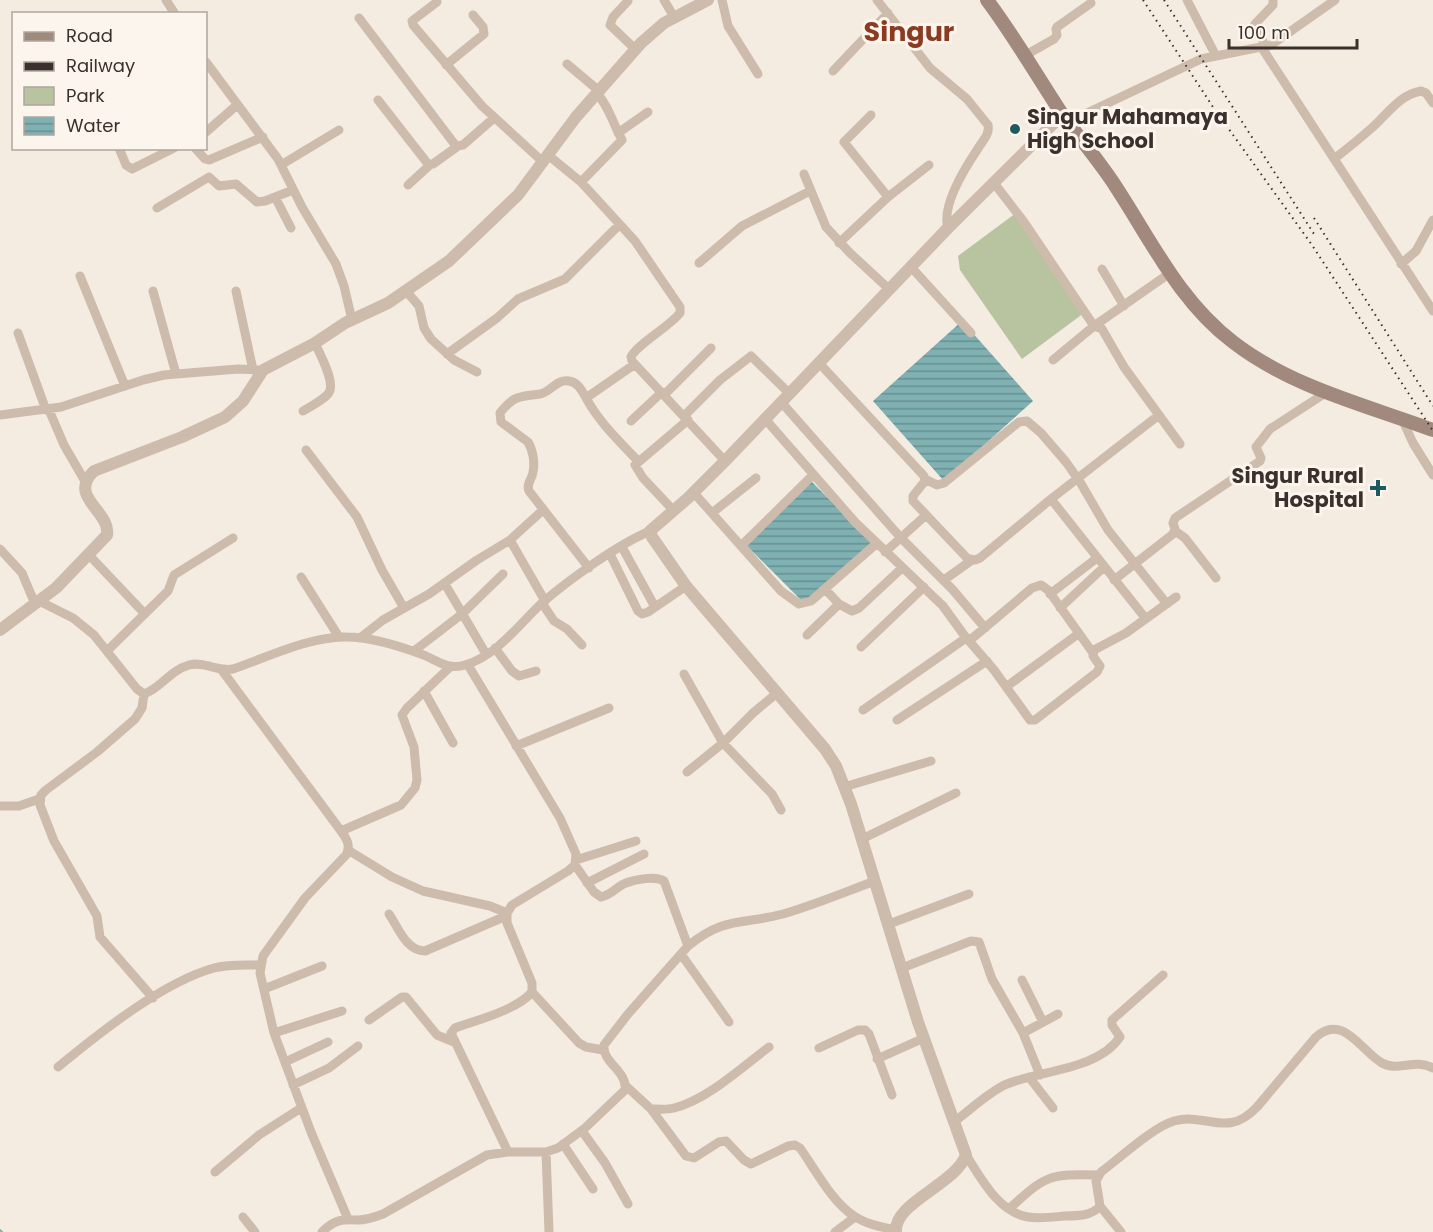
<svg xmlns="http://www.w3.org/2000/svg" width="1433" height="1232" font-family="Poppins,sans-serif">
<style>
.park{fill:#b8c4a0}
.water{fill:url(#water-rules)}
.lines{fill:none;stroke-linecap:round;stroke-linejoin:round}
.stream{stroke:#7fb0b2;stroke-width:2}
.minor{stroke:#cdbbac;stroke-width:9}
.tertiary{stroke:#cdbbac;stroke-width:12}
.secondary{stroke:#a18a7d;stroke-width:14}
.rail{stroke:#3b302b;stroke-width:2;stroke-dasharray:1.5 4.5;stroke-linecap:butt}
.poi-dot{fill:#1f5a5e;stroke:#fbf5ee;stroke-width:2}
.labels{text-anchor:middle;stroke-width:6;stroke-linejoin:round;paint-order:stroke}
.poi-label{font-size:21px;font-weight:bold;fill:#3b302b;stroke:#fbf5ee;text-anchor:start}
.district-label{font-size:27px;font-weight:bold;fill:#8c3b22;stroke:#fbf5ee}
</style>
<defs>
<pattern id="water-rules" width="6" height="5" patternUnits="userSpaceOnUse" patternTransform="scale(1.5)"><rect width="6" height="5" fill="#7fb0b2"/><path d="M0 2.5h6" fill="none" stroke="#699091"/></pattern>
</defs>
<rect width="100%" height="100%" fill="#f4ebe1"/>
<!-- park -->
<path class="park" d="M1016,213L1088,310L1022,359L960,270L958,256Z"/>
<!-- water -->
<path class="water" d="M962,321L1033,401L944,481L873,401Z
M810,480L872,542L807,606L745,544Z"/>
<g class="lines">
<!-- stream -->
<path class="stream" d="M0,1230L2,1232"/>
<!-- minor -->
<path class="minor" d="M166,0L175,14
M664,0L674,17
M722,0L728,26L758,74
M877,0L930,68L967,99L988,125C990,135 982,141 977,150C965,168 941,206 948,228
M1187,0L1216,56
M628,1L613,17L610,25L635,49
M437,2L412,21L413,25L482,106L543,162
M359,18L456,146L463,145L494,118
M1262,48L1433,311
M1266,48L1255,24L1273,5V0
M1024,56L1054,39L1057,35L1056,29L1057,27L1091,3
M206,62L278,159L302,207L336,264L344,286L352,320
M567,64L598,90
M446,65L484,34L483,27L473,15
M833,71L888,13
M378,100L428,164H433L458,146
M871,115L844,142L888,197
M1068,122L1201,59L1271,45L1335,0
M206,132L237,105
M618,133L648,112
M119,148L126,165L132,169L174,148
M195,148L205,159L209,160L263,137
M548,155L581,182L635,241L680,307V313C669,327 636,345 631,357L632,361L725,461
M1334,159C1348,148 1362,137 1375,125C1390,111 1400,95 1421,91L1426,93L1433,103
M281,165L339,130
M804,174L826,227L850,253L890,290
M581,182L622,140C612,122 610,108 596,92
M994,183L1024,222L1094,326L1102,329L1124,367L1180,444
M408,185L431,164
M275,197L291,228
M157,208L209,177L219,186L236,184L257,202L265,201L293,190
M839,243L888,197L929,165
M699,263L742,226L810,191
M1401,264L1416,251L1433,220
M911,267L971,333
M1102,269L1124,306
M80,276L125,386
M153,291L176,374
M236,291L253,370
M406,291L419,306L424,328L431,339L454,360L477,372
M18,333L46,410
M447,354L497,318L518,299L565,279L619,225
M1053,360L1094,326L1170,273
M820,364L924,476L925,481L913,496V501L967,558L975,560L980,558L1051,499L1159,415
M664,395L711,348
M586,398L635,364
M782,403L901,538L953,590L985,628
M49,410L64,445L86,483
M303,411C311,406 322,401 328,394C337,384 320,355 315,343
M0,415L61,407L143,380L164,375L238,369L263,370
M684,416L720,380L751,356L790,394
M1402,419L1413,443L1433,475
M766,420L855,522L943,606L964,635L994,670L1030,720H1035L1097,672L1100,666L1093,656L1094,650L1126,633L1176,597
M631,421L662,392
M306,450L357,517L382,570L404,608
M925,479L937,485L944,483L1019,422L1027,421L1041,433L1066,462L1080,482L1108,530L1167,604
M694,493L781,591L799,604L811,601L876,544
M1051,499L1146,619
M674,511L643,478L635,465L688,420
M712,513L756,478
M1175,531L1185,538L1216,578
M510,540L545,601
M741,546L813,475
M622,547L655,607
M0,549L22,573L35,604
M885,552L925,516
M610,554L638,611L642,614L648,612L686,586
M89,555L144,613
M589,568L529,491C526,483 532,480 533,472C535,463 533,450 528,442L501,422L500,413C514,395 519,397 540,394C551,392 556,379 569,381C577,382 581,389 585,396C598,421 618,440 638,461
M301,577L339,637
M944,580L972,560
M1114,580L1173,534L1175,529L1173,523L1175,518L1260,461L1261,458L1256,447L1270,429L1327,392
M445,584L486,654
M825,589L839,604L852,611L859,608L902,568
M1050,594L1097,558
M39,601L73,618L94,635L137,689L144,694C161,688 169,671 189,665C204,661 218,672 233,669C268,657 310,636 347,637C371,637 396,645 418,653C435,658 446,671 465,665C497,656 520,623 543,602C570,579 617,545 650,531
M542,603L554,621L567,629L582,645
M1060,608L1104,567
M807,635L839,604
M360,638L383,620L429,594L477,560L510,540L543,510
M969,641L1032,588L1041,585L1048,590L1093,653
M861,647L924,587
M495,648L512,671L519,676L536,671
M107,651L168,591L174,575L233,538
M414,651L462,614L503,574
M468,665L560,818L576,854L575,865L568,871L512,905L507,913V923L532,983V992C517,1010 477,1020 455,1028L451,1033L508,1152
M221,669L341,831C347,839 351,846 346,855L305,898L263,956L260,973L274,1033L311,1132L348,1219
M684,674L723,743L772,794L781,810
M1006,687L1078,634
M424,691L453,743
M144,694L142,708L135,719L97,752L46,790L41,795L40,805L54,841L97,916L100,937L153,998
M863,710L966,638
M897,720L987,661
M516,746L609,708
M687,772L723,743L753,713L777,693
M844,787L931,761
M0,806H19L39,799
M341,831L401,805L415,788L417,780L414,747L402,715L407,708L450,667
M862,839L956,793
M348,850L392,877L423,891L490,906L507,913
M576,860L636,841
M575,865L594,892L601,897C612,895 617,886 626,883C636,879 655,876 664,881L688,946
M587,883L644,854
M389,914C398,927 406,951 425,951L506,916
M889,924L969,894
M681,954L729,1022
M902,968L971,941L979,942L992,979L1023,1033L1040,1075
M1022,980L1043,1022
M264,989L322,966
M532,992L579,1043L586,1047L603,1050
M369,1020L402,997H406L437,1035L454,1042
M274,1033L342,1011
M1023,1033L1058,1014
M819,1048L858,1030H865L869,1034L892,1095
M877,1059L924,1038
M285,1062L328,1042
M58,1067C98,1034 163,982 214,968C228,964 245,965 260,965
M1029,1077L1053,1108
M293,1085L329,1068L358,1046
M626,1086L651,1109L686,1156L694,1158L719,1142L726,1141L744,1160L751,1164L788,1146L795,1145L800,1148C815,1169 832,1202 854,1216C866,1224 881,1227 895,1230
M651,1109C658,1109 667,1110 674,1108C707,1100 742,1067 769,1047
M955,1121C969,1111 991,1090 1007,1084C1041,1070 1098,1070 1120,1037L1112,1025V1020L1163,975
M582,1131L605,1163L628,1204
M563,1144L593,1189
M546,1152L549,1232
M966,1155C981,1178 998,1212 1028,1217C1040,1219 1053,1217 1065,1216C1077,1216 1092,1216 1100,1206L1096,1181L1101,1172C1120,1158 1153,1127 1174,1121C1207,1112 1227,1139 1257,1107L1316,1037C1343,1013 1361,1051 1382,1063C1398,1072 1415,1058 1433,1068
M215,1172L259,1135L301,1108
M1100,1206L1121,1232
M1009,1209C1046,1175 1048,1174 1099,1175
M243,1217L255,1232
M322,1232C334,1220 341,1219 358,1220C367,1220 375,1217 383,1214L487,1155L508,1152H546L558,1148L585,1128L625,1090C628,1071 602,1063 604,1045L628,1014L688,946C725,916 742,925 783,914C814,905 845,892 875,881
M835,1232L855,1217"/>
<!-- tertiary -->
<path class="tertiary" d="M0,630L56,588L107,535C111,511 67,497 94,471L182,437L225,417L243,401L263,370L315,343L345,323L388,303L449,261L518,195L576,117L641,43L664,23L708,0
M896,1232C893,1203 956,1184 966,1155L918,1022L851,804L836,766L825,749L686,586L652,537L650,531L688,498L725,461L948,228L1063,114"/>
<!-- secondary -->
<path class="secondary" d="M987,0C1014,36 1037,76 1062,114C1080,139 1100,162 1116,187C1152,242 1180,302 1233,342C1291,387 1366,405 1433,430"/>
<!-- rail -->
<path class="rail" d="M1143,0L1213,107L1312,245L1433,431
M1164,0L1314,234
M1314,218L1433,406"/>
</g>
<!-- markers -->
<g class="poi-dot">
<circle cx="1015" cy="129" r="6"/>
<path d="M1375 479h6v6h6v6h-6v6h-6v-6h-6v-6h6z"/>
</g>
<g class="labels">
<!-- poi labels -->
<g class="poi-label">
<text x="1027" y="124">Singur Mahamaya<tspan x="1027" dy="24">High School</tspan></text>
<text x="1364" y="483" text-anchor="end">Singur Rural<tspan x="1364" dy="24">Hospital</tspan></text>
</g>
<!-- district labels -->
<g class="district-label">
<text x="909" y="41">Singur</text>
</g>
</g>
<!-- legend -->
<rect x="12" y="12" width="195" height="138" fill="#fbf5ee" stroke="#aea6a0" stroke-width="1.5"/>
<rect x="24" y="32" width="30" height="9" fill="#a18a7d" stroke="#aea6a0" stroke-width="1.5"/>
<text x="66" y="42" font-size="18" fill="#3b302b">Road</text>
<rect x="24" y="62" width="30" height="9" fill="#3b302b" stroke="#aea6a0" stroke-width="1.5"/>
<text x="66" y="72" font-size="18" fill="#3b302b">Railway</text>
<rect x="24" y="87" width="30" height="18" fill="#b8c4a0" stroke="#aea6a0" stroke-width="1.5"/>
<text x="66" y="102" font-size="18" fill="#3b302b">Park</text>
<rect x="24" y="117" width="30" height="18" fill="url(#water-rules)" stroke="#aea6a0" stroke-width="1.5"/>
<text x="66" y="132" font-size="18" fill="#3b302b">Water</text>
<!-- scale -->
<path d="M1229 39v9h128v-9" fill="none" stroke="#3b302b" stroke-width="3"/>
<text x="1238" y="39" font-size="18" fill="#3b302b" stroke="#fbf5ee" stroke-width="4.5" paint-order="stroke">100 m</text>
</svg>
